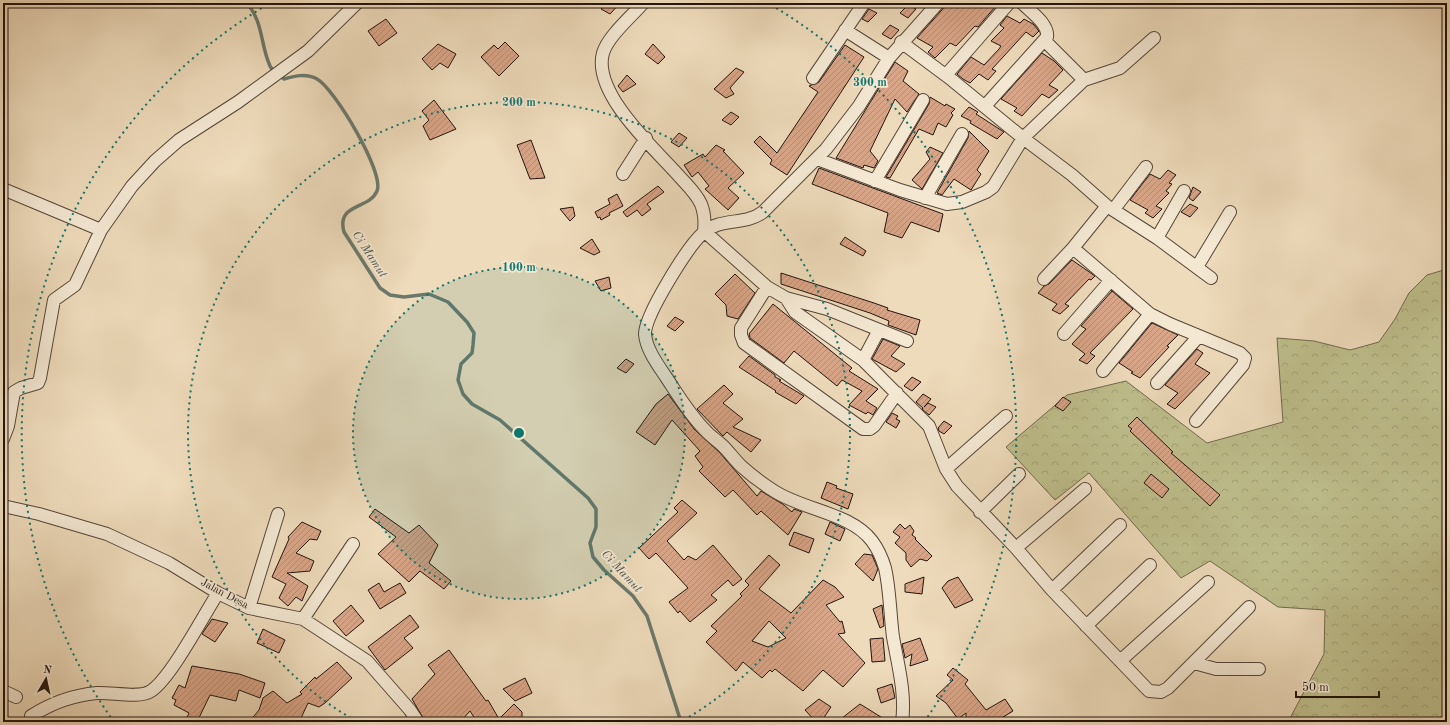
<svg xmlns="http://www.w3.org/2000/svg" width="1450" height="725" font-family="'Old Standard TT',serif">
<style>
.forest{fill:url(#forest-crowns);stroke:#70694d}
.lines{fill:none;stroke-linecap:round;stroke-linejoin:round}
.stream{stroke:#6b796c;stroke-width:3.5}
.building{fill:url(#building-hatch);stroke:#22140e;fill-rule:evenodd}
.minor-casing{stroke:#554639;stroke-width:14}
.minor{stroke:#f4e8d3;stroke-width:12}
.ring{fill:none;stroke:#0f766e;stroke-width:2;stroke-dasharray:2 4}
.labels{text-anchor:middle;stroke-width:3.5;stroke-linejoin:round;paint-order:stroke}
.street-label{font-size:11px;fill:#22140e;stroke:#f4e8d3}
.water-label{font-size:12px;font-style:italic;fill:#4c4f45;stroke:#f4e8d3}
.centre{fill:#0f766e;stroke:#f4e8d3;stroke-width:2}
.ring-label{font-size:12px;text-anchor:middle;font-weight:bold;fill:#0f766e;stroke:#f4e8d3;stroke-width:3.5;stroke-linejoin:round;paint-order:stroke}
</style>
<defs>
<pattern id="forest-crowns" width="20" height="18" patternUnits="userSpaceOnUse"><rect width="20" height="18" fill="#bebe8c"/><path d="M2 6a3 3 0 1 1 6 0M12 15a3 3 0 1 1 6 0" fill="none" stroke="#a3a278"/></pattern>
<pattern id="building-hatch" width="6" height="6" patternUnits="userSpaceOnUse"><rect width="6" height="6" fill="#d8a588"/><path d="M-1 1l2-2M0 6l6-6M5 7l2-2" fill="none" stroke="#b98d74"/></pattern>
</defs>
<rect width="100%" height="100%" fill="#eedbbb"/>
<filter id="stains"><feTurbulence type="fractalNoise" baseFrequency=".005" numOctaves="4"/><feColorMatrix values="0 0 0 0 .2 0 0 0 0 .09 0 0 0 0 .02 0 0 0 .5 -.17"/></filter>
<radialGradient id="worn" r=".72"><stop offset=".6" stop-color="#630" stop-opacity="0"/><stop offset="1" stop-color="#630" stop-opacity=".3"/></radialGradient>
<!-- forest -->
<path class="forest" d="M1447,269V722H1288L1324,654L1325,610L1278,607L1210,561L1181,578L1089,473L1055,500L1006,447L1067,395L1126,381L1207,443L1283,422L1277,338L1314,341L1350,350L1379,342L1395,319L1409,293L1427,275Z"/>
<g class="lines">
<!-- stream -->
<path class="stream" d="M247,3C264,24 260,44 270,66C272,71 280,75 284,79C295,76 306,73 317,79C334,88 385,173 377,191C369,210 336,203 344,232L380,288L390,295L404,297L429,294L448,302L467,322L474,333L473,345L472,353L461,364L458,380L463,394L472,404L500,420L588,498L596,509V527L590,543L593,557L604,570L633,596L647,616L681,722"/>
</g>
<!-- building -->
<path class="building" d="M607,3H620L610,14L601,9Z
M948,3H988L995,7L978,27L975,26L956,46L950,43L935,58L928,52L933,47L917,38Z
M908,5L916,9L908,18L900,13Z
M869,9L877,13L868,22L862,19Z
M1007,16L1020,23L1024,19L1033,24L1039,31L1033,37L1026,32L992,69L996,71L988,80L979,74L970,83L963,79L957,74L971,57L984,65L999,49L1001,46L991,41L1004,28L1000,25Z
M386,19L397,33L379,46L368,31Z
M890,25L899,30L891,39L882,34Z
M505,42L519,56L499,76L481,57L494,45L498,49Z
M438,44L456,54L448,68L440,63L432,70L422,59Z
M653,44L665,57L658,64L645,54Z
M845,45L864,57L787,175L770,164L772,160L754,142L760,136L777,153L818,92L809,86L819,82Z
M1042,53L1054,61L1063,70L1049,85L1058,90L1049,98L1042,94L1022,116L1014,111L1017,108L1001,99Z
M895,62L908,71L903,81L919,94L907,112L895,99L870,151L878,161L874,168L864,165L863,168L836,158Z
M736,68L744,72L730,88L734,94L726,98L714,89Z
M627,75L636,84L623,92L618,86Z
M930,97L945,106L946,104L955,109L951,113L953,115L946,127L938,123L933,135L919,129L890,178L886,177L929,104Z
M434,100L456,129L430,140L423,126L429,120L422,111Z
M969,107L978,112L976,114L1004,132L997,139L970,123L971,121L961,116Z
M731,112L739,117L731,125L722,120Z
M969,131L989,151L977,170L981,174L971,190L954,179L942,195L937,193L968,138Z
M679,133L687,138L679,147L671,142Z
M531,140L545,178L530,179L517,145Z
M716,145L725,150L723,151L744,173L728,188L739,198L728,210L705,189L709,186L698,172L692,177L684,165L703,154L705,157Z
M930,147L943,153L922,189L912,180L930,159L926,152Z
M819,168L943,214L939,232L911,222L902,238L884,232L888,213L812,184Z
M1168,170L1176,175L1169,183L1172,184L1166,191L1169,193L1156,206L1162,209L1153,218L1145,213L1148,210L1130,200L1150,174L1160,179Z
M658,186L664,192L647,204L651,209L642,216L637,210L627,217L623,212Z
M1193,187L1201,192L1193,201L1189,198Z
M617,194L623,206L609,213L610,215L601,220L600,217L598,218L595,212L610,204L608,199Z
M1190,204L1198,208L1190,217L1181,212Z
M573,207L575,216L570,221L560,209Z
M845,237L866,251L863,256L840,244Z
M592,239L600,252L594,255L580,248Z
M1072,260L1095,276L1091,280L1089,279L1065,304L1069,306L1060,314L1052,310L1057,304L1038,293L1044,286L1049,284Z
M781,273L874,303L888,308L887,310L920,320L916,335L888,325L889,321L870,313L781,284Z
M735,274L755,293L738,319L727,316L726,305L715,294Z
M609,277L611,288L601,291L595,281Z
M1112,291L1133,309L1090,353L1095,356L1087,364L1079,360L1085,354L1072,344L1086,329L1081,326Z
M773,304L852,368L849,371L878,389L866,401L877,408L873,415L868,412L866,414L849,405L862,391L842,380L837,386L794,351L784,363L750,338L749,334Z
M675,317L684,322L675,331L667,326Z
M1152,323L1178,335L1167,346L1169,347L1140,378L1131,373L1133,372L1119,363Z
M883,339L900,346L891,356L905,364L896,372L872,359Z
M1197,349L1203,353L1195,364L1210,373L1175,409L1167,404L1178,393L1165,385Z
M749,356L775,375V377L781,380L779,381L804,396L796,404L775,392L776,391L739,367Z
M626,359L634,364L626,373L617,368Z
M912,377L921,382L912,391L904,386Z
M724,385L733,394L723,403L743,419L733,427L761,440L751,452L727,432L723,436L697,409Z
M668,394L694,429L720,453L757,496L761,491L784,505L792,512L794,509L802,512L788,535L761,511L757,515L733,490L725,497L699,471L703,467L695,456L700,451L672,420L655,445L636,432L656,404Z
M923,394L931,399L924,407L928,403L936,407L929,415L922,409L923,408L916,402Z
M1063,397L1071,402L1063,411L1055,406Z
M892,413L898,416L896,419L900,421L896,428L886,422Z
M1137,417L1173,452L1171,453L1220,495L1210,506L1130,431L1132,429L1128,426Z
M944,421L952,426L944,434L939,431L938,428Z
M1151,474L1169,489L1162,498L1144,483Z
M827,482L837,486L836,488L853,494L848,509L821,498Z
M682,500L697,513L667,541L684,560L688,556L696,560L713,545L742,579L733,586L728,580L711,595L717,600L690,622L680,611L678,613L669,602L688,588L656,553L649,559L639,548L678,512L674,508Z
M375,509L409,533L419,525L438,545L429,563L451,581L444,589L420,571L409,582L378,554L396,537L369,517Z
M302,522L321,531L317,540L310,539L296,553L314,561L310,571L287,573L308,586L302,601L296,597L288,606L279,598L286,584L272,577L289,539L288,537Z
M830,522L845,529L840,541L825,534Z
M900,524L905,529L910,525L914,531L912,535L916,538L915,539L932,556L927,561L920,559L911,567L906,560V553L895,543L900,537L893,532Z
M794,532L814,539L809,553L789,545Z
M864,554L872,555L878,569L873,581L855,564Z
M769,555L780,565L759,589L791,613L823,580L835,587L844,597L826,605L840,622L842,621L845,633L838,634L865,663L843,687L823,670L803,691L775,669L772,672L770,670L762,678L743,662L736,671L706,642L717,631L711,626L742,596L740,594L749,585L745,581ZM769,621L786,638L768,647L752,641Z
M924,577L922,594L905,592V584Z
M958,577L973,600L955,608L942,588L948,581Z
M379,583L384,592L400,583L406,593L380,609L368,590Z
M351,605L364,621L346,636L333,621Z
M882,605L884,626L880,628L873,609Z
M410,615L419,627L404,638L413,648L385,670L368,647Z
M212,619L228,623L215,642L202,634Z
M263,629L285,640L279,653L257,643Z
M883,638L885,661L872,662L870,639Z
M920,638L928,660L910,666L912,654L905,658L902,644Z
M449,650L486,701L488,700L499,719L514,704L522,712V722H477L470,711L460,722L425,721L412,699L435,674L428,665Z
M337,662L352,678L325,703L319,707L308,703L302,716L297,722H249L259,710L263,698L273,691L287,703L302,694L300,692L315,677L316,679Z
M192,666L239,674L265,683L260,698L239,690L236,701L210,695L197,722H185L189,713L174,705L176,700L172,698L179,685L185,688Z
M953,668L968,680L965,684L986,710L1005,699L1013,711L995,722H966V713L958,719L946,703L936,696L953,680L947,675Z
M525,678L532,693L515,701L503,689Z
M892,684L895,698L881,703L877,689Z
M819,699L831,707L821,722H816L805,710Z
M860,704L889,722H837Z"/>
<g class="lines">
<!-- minor casing -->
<g class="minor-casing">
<path id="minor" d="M643,3C632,16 608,36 603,53C592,93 654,148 679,176C687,185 696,193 701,204C705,214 705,222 704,231L767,287L786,298L827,309L907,341
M845,30L889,58
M1045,41L1084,80
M901,42L952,80L1023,138L1072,175L1107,206L1157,238L1211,278
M946,75L1009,3
M813,78L864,3
M985,106L1047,37C1049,24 1030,11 1022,3
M817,159L900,190L947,204L962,202L986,192L993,187L1023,138L1084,80L1120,68L1154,38
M623,174L646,138
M875,181L923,100
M3,189L101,230
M925,198L962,134
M1107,206L1073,248L1150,314L1170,324L1240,353L1245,358L1243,365L1196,421
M1114,209L1146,167
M1157,238L1184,191
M1197,267L1230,212
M1044,279L1073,248
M767,287L741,328V335L744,343L863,429H870L874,426L897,393
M786,298L795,312L863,360L929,426L946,469L957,486L1016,548L1052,590L1149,691L1161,692L1168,688L1249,607
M1064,334L1111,280
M863,360L879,330
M1103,371L1150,314
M1157,383L1199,336
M3,439L8,426L14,392L21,388L38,383L40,378L54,300L75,285L101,230L132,186L155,161L179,140L238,102L308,51L357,3
M946,469L1006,416
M3,506L39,514L107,534L169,563L218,593L249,608L303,619L367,661L410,710L418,722
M980,512L1019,474
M1016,548L1085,489
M1052,590L1120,525
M249,608L278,514
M303,619L353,544
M1086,626L1150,565
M1120,661L1208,582
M1194,663L1216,669H1259
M3,691L16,697
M31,716C50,704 74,695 97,693C112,692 139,699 151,691C171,678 203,616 218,593
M902,722C906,694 898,665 893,637C890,614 890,590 885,568C882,558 878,549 872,541C851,513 803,510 774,491C763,484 751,475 741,466C735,460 729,452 723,446C717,440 710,436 705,430C690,415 678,395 666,377C658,365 646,349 645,334C645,315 688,246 703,233C720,217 745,226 763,212L826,149L859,106L889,58L938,3"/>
</g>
<!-- minor -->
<use href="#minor" class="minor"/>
</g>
<!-- distance rings -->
<circle cx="519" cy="433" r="166" fill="#0f766e" fill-opacity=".12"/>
<g class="ring">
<circle cx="519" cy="433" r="166"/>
<path d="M356 721A331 331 0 1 1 682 721"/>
<path d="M114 722A497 497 0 0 1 267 5M771 5A497 497 0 0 1 924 722"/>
</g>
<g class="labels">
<!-- street labels -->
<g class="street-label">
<text transform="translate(225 593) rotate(28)" y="4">Jalan Desa</text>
</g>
<!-- water labels -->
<g class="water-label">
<text transform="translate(370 254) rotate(57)" y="4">Ci Mamut</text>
<text transform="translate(622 571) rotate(47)" y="4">Ci Mamut</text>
</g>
</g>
<circle cx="519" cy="433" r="6" class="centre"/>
<g class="ring-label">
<text x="870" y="86">300 m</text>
<text x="519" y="106">200 m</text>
<text x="519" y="271">100 m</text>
</g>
<!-- margin -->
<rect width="1450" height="725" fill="none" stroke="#eedbbb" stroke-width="16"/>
<rect x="4" y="4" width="1442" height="717" fill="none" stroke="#22140e" stroke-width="2"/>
<rect x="8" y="8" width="1434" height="709" fill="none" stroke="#22140e"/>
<!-- north arrow -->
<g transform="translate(46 679) rotate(9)" stroke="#f4e8d3" stroke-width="3" paint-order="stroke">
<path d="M0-3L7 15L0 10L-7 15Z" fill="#22140e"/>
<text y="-6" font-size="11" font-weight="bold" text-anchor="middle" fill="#22140e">N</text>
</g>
<!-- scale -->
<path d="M1296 691v6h83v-6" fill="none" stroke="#22140e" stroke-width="2"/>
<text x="1302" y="691" font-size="12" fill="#22140e" stroke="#f4e8d3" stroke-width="3" paint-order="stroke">50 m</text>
<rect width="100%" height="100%" filter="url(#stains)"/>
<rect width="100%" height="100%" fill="url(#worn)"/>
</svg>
